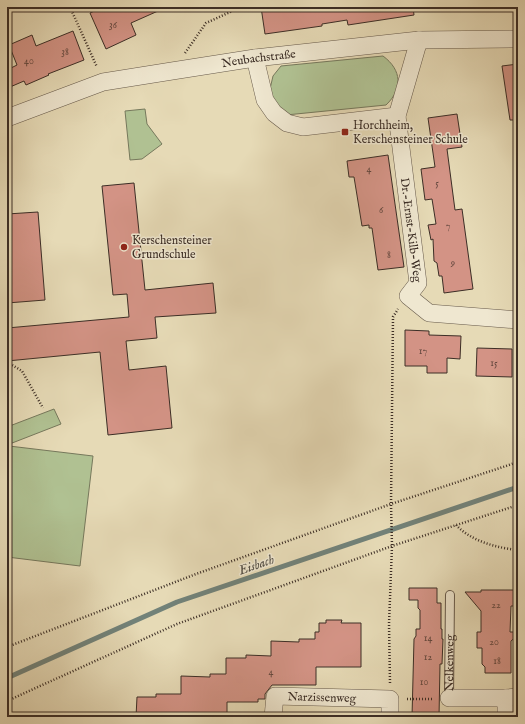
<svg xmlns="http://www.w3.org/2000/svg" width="525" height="724" font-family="'IM FELL English',serif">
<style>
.green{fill:#b0c192;stroke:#76785c}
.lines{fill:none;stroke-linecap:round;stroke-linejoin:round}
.stream{stroke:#728279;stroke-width:5}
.building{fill:#d39385;stroke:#3c2e26}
.lane-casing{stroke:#66594a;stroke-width:10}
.street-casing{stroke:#66594a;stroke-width:18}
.path{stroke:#3c2e26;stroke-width:2.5;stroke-dasharray:1 2;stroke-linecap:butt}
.lane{stroke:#efe7d0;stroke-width:8}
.street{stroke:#efe7d0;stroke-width:17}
.poi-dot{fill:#8f2418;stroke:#efe7d0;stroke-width:1.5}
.labels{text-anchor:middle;stroke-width:3;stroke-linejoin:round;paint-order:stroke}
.number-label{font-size:10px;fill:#62473e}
.street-label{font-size:12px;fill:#3c2e26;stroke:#efe7d0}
.poi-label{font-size:12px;fill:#3c2e26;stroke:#efe7d0;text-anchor:start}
.water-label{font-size:13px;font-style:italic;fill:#4e4a42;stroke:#efe7d0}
</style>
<rect width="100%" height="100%" fill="#e6dab6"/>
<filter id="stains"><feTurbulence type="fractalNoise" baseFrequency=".005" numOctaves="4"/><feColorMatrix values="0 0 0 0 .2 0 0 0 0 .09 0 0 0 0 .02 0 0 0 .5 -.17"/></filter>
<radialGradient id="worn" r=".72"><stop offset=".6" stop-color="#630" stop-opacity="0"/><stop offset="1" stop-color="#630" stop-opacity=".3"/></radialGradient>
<!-- green -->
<path class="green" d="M383,56C402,70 403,89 386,105L286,115L274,104L270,89L273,76L281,66Z
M145,109L147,124L162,144L142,159L130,160L125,111Z
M54,409L61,424L7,445V427Z
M9,446L93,456L80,566L7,557V462Z"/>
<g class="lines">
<!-- stream -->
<path class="stream" d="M7,678L177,602L518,487"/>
</g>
<!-- building -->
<path class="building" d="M103,7H167L131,23L136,35L106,49L90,13Z
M261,7H413L414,15L348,25L347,20L322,24V26L265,34Z
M73,31L84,60L48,74L49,75L26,85L24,81L10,87L7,79V70L17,65L9,45L32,35L36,46Z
M518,64V120H510L502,66Z
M457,114L462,147L447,149L455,210L462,209L473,289L444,293L442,276H439L437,263L434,261L433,239L431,240L428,225L436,224L432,199L425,200L421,169L435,167L428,118Z
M388,155L404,267L378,270L372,228H369V225L362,226L354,177H349L347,161Z
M134,183L145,290L213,283L216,313L155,317L157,338L126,341L129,370L166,366L172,428L108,435L100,352L7,361V328L129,317L127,294L113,295L102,186Z
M38,212L45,300L7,303V214Z
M405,330L429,331V335L461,336L460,359L447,358V373H427V366H405Z
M477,348L512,349V377L476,376Z
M409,588H437V603H441V629H442V639H443L442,664H440L439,717H412L414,639L416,636V629H420V610L418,608V600H409Z
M481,590H516V606H511L510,632H518V635L511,641V673H485V667L482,664V648H477V632H481V611L465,592H481Z
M326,620H342L341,623H361V667H316V685H272L265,694V699H258V702H227V717H136L137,697H156V694H181V676L210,677V674H226V658H246V655L271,656V641L299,642V639H315V632H319V623H326Z"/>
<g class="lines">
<!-- lane casing -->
<g class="lane-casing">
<g id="lane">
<path id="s1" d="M449,698L450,595"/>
</g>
</g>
<!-- street casing -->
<g class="street-casing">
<g id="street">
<path id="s2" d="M419,40L397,116L418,283L408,296L429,313L518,320"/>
<path d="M255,58L265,100L274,113L287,123L303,127L397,116"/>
<path id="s3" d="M7,118L103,82L172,71L255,58L419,40L518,39"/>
<path d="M449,698H506"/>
<path id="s4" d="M273,717L275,696L390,699V717"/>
<path d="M506,717V698L518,697"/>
</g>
</g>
<!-- path -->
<path class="path" d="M70,7L97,67
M185,53L206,23L241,7
M7,362L22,371L43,408
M456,525C471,541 497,548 518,550
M7,647L196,574L391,504L518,462
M390,683L389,624L392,546L391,504L393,317L398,309
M407,699H434
M7,701L177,624L392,546L518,505"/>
<!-- lane -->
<use href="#lane" class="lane"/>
<!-- street -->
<use href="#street" class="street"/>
</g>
<!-- markers -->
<g class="poi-dot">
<rect x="341" y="128" width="8" height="8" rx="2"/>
<circle cx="124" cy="247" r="4"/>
</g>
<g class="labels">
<!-- number labels -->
<g class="number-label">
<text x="113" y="28">36</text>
<text x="65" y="55">38</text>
<text x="29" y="64">40</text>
<text x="369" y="172">4</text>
<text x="437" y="186">5</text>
<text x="381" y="213">6</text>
<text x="448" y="229">7</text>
<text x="389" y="258">8</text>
<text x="453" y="266">9</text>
<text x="423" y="354">17</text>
<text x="494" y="366">15</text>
<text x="496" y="608">22</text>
<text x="428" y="641">14</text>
<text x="494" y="645">20</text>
<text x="428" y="660">12</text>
<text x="497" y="664">18</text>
<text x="271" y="675">4</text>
<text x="424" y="685">10</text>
</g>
<!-- street labels -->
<g class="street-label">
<text dy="4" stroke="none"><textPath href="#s3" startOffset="260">Neubachstraße</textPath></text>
<text dy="4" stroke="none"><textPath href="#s2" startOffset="194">Dr.-Ernst-Kilb-Weg</textPath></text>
<text dy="4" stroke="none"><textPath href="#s1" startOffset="35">Nelkenweg</textPath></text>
<text dy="4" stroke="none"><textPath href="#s4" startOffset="68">Narzissenweg</textPath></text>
</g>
<!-- poi labels -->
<g class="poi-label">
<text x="353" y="129">Horchheim,<tspan x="353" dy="14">Kerschensteiner Schule</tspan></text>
<text x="132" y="244">Kerschensteiner<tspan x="132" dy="14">Grundschule</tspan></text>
</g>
<!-- water labels -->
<g class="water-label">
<text transform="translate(256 564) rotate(-19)" y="5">Eisbach</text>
</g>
</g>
<!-- margin -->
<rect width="525" height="724" fill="none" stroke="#e6dab6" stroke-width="24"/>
<rect x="8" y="8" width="509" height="708" fill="none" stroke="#3c2e26" stroke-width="2"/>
<rect x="12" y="12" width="501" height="700" fill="none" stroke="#3c2e26"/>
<rect width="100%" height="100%" filter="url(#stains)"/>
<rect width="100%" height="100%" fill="url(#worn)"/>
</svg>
